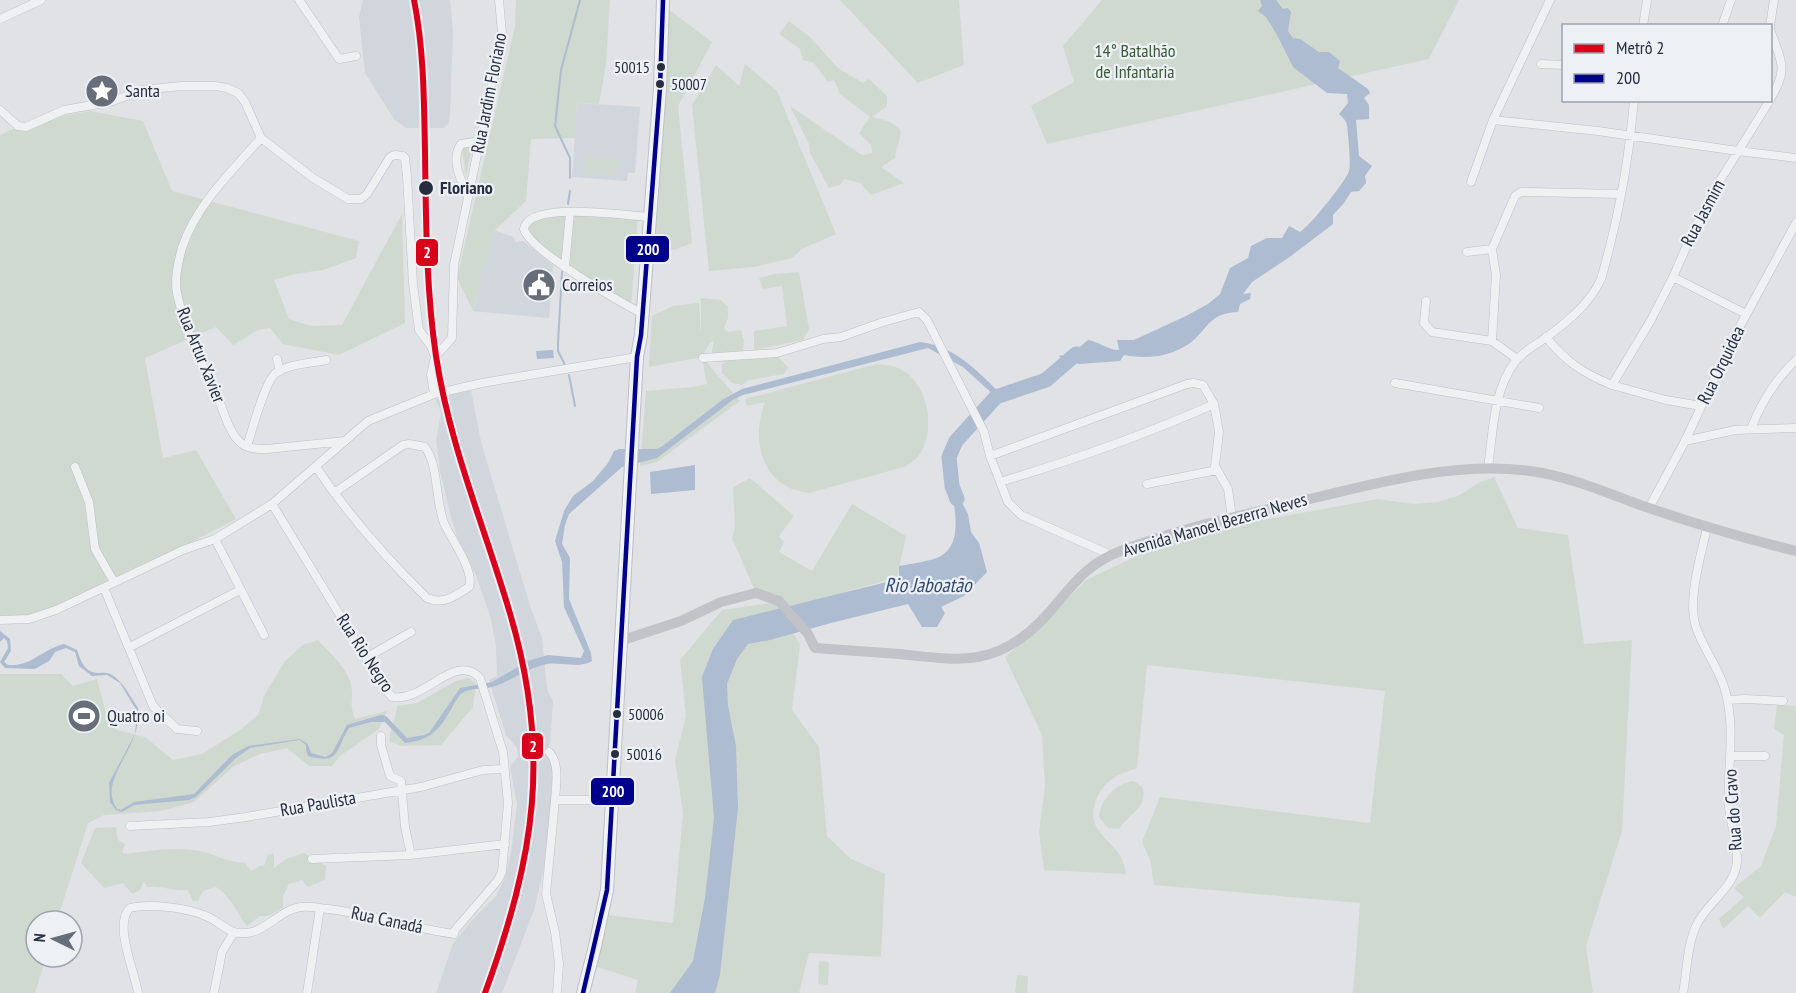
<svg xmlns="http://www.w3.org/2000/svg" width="1796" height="993" font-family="'PT Sans Narrow',sans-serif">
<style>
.built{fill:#d1d5dc}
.green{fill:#d0d9d0}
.water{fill:#adbcd1}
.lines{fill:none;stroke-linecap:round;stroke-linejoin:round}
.stream{stroke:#adbcd1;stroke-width:2}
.river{stroke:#adbcd1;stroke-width:15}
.street-casing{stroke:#bec0c3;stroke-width:9}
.primary-casing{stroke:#bcbfc3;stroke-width:14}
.street{stroke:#eff0f2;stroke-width:8}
.secondary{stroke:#c1c3c8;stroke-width:10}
.primary{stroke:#f4f5f6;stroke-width:12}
.bus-1-casing{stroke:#edf0f5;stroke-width:9}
.bus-1{stroke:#00008b;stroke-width:4.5}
.metro-1-casing{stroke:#edf0f5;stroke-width:10}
.metro-1{stroke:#d9001c;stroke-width:6}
.bus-dot{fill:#262e3f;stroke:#edf0f5;stroke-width:2}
.labels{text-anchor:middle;stroke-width:4.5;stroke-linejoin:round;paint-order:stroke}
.bus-label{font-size:16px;fill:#262e3f;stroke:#edf0f5;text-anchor:start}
.park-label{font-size:18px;fill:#385b33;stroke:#edf0f5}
.poi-label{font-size:18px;fill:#262e3f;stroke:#edf0f5;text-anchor:start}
.street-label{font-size:18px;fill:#262e3f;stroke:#edf0f5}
.stop-label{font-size:18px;font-weight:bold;fill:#262e3f;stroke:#edf0f5;text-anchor:start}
.water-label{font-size:20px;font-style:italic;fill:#2f4a74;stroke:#edf0f5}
.line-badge{stroke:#edf0f5;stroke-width:2}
.badge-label{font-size:16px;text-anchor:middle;font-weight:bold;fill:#fff}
</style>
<rect width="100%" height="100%" fill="#e0e2e5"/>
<!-- built -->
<path class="built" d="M363,0H450L453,31L450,114L449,123L444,128H406L394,119L365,73L359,17Z
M577,103L640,107L635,173H628L627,181L572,177Z
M494,230L513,237L516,242L523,241L553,265L549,318L473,311Z
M471,390L481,442L530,606L542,638L547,689L553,702L550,744L547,749L554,772L544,868L534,910L502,993H436L453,944L472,920L496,896L506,876L512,845L517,804L510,766L518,757L517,748L506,735L489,680L497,676L496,648L491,619L476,575L457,537L451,517L440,471L436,440L441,413L436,399Z"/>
<!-- green -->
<path class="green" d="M516,0H610L606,64L599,104L577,103L575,138L531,139L526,201L494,231L473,311L457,278L515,26Z
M840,0H959L964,65L918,83Z
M1102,0H1459L1429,59L1047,144L1031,106L1074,82L1063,46Z
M668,9L712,42L678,106L692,243L674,250L654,248L667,84Z
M789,21L810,37L838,68L863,83L869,79L887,96V106L872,117L888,121L900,129C902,143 895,147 895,158L881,167L904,183L871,195L860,183L845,179L840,185L829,188L810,153L809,144L790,106L862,155L872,153L871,145L859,133L870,117L840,94L834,80L828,82L814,63L803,60L800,49L779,34Z
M745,64L777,91L836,234L802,249L792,258L754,267L709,271L692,105L716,65L739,86Z
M90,111L143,121L172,191L359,241L356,258L323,270L295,274L274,280L289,319L311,326L342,325L402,214L405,323L339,355L283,344L270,328L258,330L233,345L216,327L145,358L163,458L196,450L236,519L114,582L29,619L0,618V135L31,121Z
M471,146L472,148L466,175L462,150L464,147Z
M586,157L618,158L617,174L585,172Z
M570,211L638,215L631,306L527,236L525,224Z
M799,272L809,329L803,340L754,350V331L787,326L782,286L763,289L759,278L774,274Z
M701,298L721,300L728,307V318L724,328L728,332L741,330L744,341L742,352L731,361L777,356L788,367L784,374L749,380L742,385L732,383L722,373V364L726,362L715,361C710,355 712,349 714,341L710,342L702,357L740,401L657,462L640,466L646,391L693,387L707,384L702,357L649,367L652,316L673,306L699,303L701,336Z
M877,364C885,365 893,365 900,369C927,381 936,428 921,452C917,459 911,463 904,467L809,493C762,488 750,441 765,402L747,406L745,399Z
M1494,477L1518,528L1568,535L1584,644L1632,640L1622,831L1586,946L1593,993H1353L1360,903L1154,885L1150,860L1142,842L1160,797L1370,823L1385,691L1147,665L1137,768C1129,771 1119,774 1112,779C1098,789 1087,812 1097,828C1108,845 1124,851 1126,874L1044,870L1039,832L1045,786L1042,735L1005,657L1043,624L1086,580L1205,524L1269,519L1378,499L1413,504L1438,502L1460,495L1478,483Z
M750,478L794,516L779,536L784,542L779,552L812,571L852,504L906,536L897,577L801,605L784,606L756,593L732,538L735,528L733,487Z
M777,602L800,645L792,710L819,747L827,836L851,859L885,874L881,957L809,953L799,993H635L638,980L594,966L607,915L673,923L683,813L675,760L686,716L680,660L722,610Z
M318,640C331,654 351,671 352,691C353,705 349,703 355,719L387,711L379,729L340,756L332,766H309L287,748L260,754L234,766L194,802L161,811L104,815L88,823L57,921H36V957H46L35,993H0V674H61L73,686L97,679L108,721L117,730L145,737L173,760L202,754L240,730L258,715L265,694L285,661L303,645Z
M469,678L476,684L473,707L441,745L401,746L389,741C390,729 396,718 397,706L417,703L456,681Z
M1777,705L1796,706V897L1785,892L1760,918L1748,906L1723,929L1719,919L1744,897L1734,888L1761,866L1776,826L1784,735L1774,729Z
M1134,781L1143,788C1147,809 1129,813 1119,829L1108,828L1099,817C1100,800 1117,782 1134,781Z
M116,827L118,840L125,844L122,852L124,854C148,851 176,846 200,851C217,855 227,862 245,863L251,871L260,866H264L268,855L274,853V868L286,859L304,853L326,866L325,880L308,887L302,880L289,884L283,896V908L268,916H260L247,926C237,913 230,895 216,887L203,891L198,901H193L188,890C175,892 162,885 147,887L144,881L140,890L132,894L123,883L104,888L81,863L95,828Z
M819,961L829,962L828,985L818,984Z
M1017,975L1028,976L1027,993H1015Z"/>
<!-- water -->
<path class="water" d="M1260,0H1276L1283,9L1288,8L1291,12L1288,31L1293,38L1300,39L1319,52H1329L1340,61L1338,68L1368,89L1370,93L1364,98L1369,105V119L1356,120L1359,156L1372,166L1365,176L1366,183L1359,191L1351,192L1344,203L1333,215V224L1291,256L1252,282L1243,294L1251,293L1250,299L1240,304L1238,312C1214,313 1211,322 1196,338C1177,356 1149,360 1124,355L1120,361L1079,364L1058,356L1072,354L1088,340C1100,342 1107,350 1119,350L1117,340H1134L1186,316L1208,304L1220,294L1230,268L1248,258L1251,246L1267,238H1282L1289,226L1300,232C1309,227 1346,181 1349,171C1351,162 1348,134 1347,125C1346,120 1342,117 1339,114L1348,103L1347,94L1327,93L1293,67L1277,35L1266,17L1258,11L1262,6Z
M920,342C955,346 977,371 1001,394L996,397L963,367L928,348L743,395L734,399L657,458L622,467L569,514L565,525L562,544L570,558L569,599L591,653L592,661C580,669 561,662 547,664C527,668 511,681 492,687C483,689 472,688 464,692C460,694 455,701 453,706C440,729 432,740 405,743L385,722H371L349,728C335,751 340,765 308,756L306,750V745L300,740L250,748L236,758L196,797L189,800L134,805L122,812L116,810L110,802L109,783L135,734L137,711L120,683L107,675L92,676L79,666L75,652L66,648L55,652L49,661L35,669L5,668L0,662L8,648L7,641L4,638L0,642V631L10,639L11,651L4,662L8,665C31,667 43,649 64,644L77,650C81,661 84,672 98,673C104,673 106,672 112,675C124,683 130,696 138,708C144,747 96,779 117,809L121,810L134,802L194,794L232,755L248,746L300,739L308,744L311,753L326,757L332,753L347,725L381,715L386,716L407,738L424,735L429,733L460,688L492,682L528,661L548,655L581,658L584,651L564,607L562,562L555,541L564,511L573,496L593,481L608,463L614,451L619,449H657L664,445L722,400L742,389Z
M553,350L554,358L537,359L536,351Z
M695,465V490L651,494L650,472Z
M950,480L968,514L971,532L979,543L987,572L964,596L941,607L945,613L937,627H922L908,604L831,623L770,640L748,644L737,659L727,684L728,706L736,746L738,808L720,975L715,993H670L693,961L705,898L714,818L702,677L713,649L733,620L899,579V566C910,564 932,561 941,556C965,542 953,502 950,480Z"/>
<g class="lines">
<!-- stream -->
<path class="stream" d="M570,178V158L555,126L561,70L580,0
M568,204L570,191
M562,272L558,343V351L565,365
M569,375L575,406"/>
<!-- river -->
<path class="river" d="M957,499L952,486L949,457L956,441L996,397L1046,380L1076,354H1088"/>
<!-- street casing -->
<g class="street-casing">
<path id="street" d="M299,0L339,59L356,56
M0,19L41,0
M1643,26L1647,0
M1722,26L1731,0
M1770,26L1774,0
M1770,29C1780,60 1790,68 1770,99
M1541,64L1564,65
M0,110L18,126L26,127L64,110L110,102L142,90L181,86H215L227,88L238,93L245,102L261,138L313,178L348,199H361L367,194L390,157L395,155L403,156L405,158L407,176L413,284L419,330L431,346L435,357L431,375L434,394
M1493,120L1598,131L1738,151L1796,158
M261,138C232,171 196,205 182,248C178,262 174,279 177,293C185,332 204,368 220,403C225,416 230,434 241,443C248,449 258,449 267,449L345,441
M1471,182L1493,120L1550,0
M468,196C461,180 450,160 461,144L480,141
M1467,252L1492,249
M565,267L570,212
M1673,277L1746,314
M1426,301L1424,323L1432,332L1492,341L1517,359
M643,314C620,302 530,251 524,229C529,200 627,216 650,217
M1546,337C1565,361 1584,374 1612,385L1651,320L1673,277L1696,225L1716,187L1770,100
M1492,341L1496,275L1492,249L1515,196L1521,192H1530L1620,194
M435,357L452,338L454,265L498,54L502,33L499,0
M703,358L777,353L823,339L841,337L883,322L919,312L927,320L984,432L990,456L1008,502L1021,515L1111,555
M277,359L280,371
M1395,383L1539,408
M1612,385L1666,400L1701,406
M1214,404L1219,432L1215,466L1228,489L1232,518
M1751,429C1761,402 1775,380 1796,360
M1685,441L1735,430L1796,428
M247,446C252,432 265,380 276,373C289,364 311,363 326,360
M990,456L1187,384L1193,383L1203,385L1214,404C1145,435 1073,460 1000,482
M75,467L89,502L95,549L114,582
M316,467C349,516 385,557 427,598C444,605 455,596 469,587C475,571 451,539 444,523C435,500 439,466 425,447L409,444L403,445L334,493
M1488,468C1493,433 1493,391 1515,362C1522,352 1534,346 1544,339C1566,323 1590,304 1601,279C1618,221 1629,160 1634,100
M1147,484L1217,470
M1649,508L1685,441L1733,339L1796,223
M215,539L264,635
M104,588L153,706L177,729L197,731
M0,620L29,619L56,610L183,550L215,539L272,504L368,421L434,394L482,383L637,357
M130,647L240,590
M366,658L411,632
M1728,700L1745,699L1783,701
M381,736V745L390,776L401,781L405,827L411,855
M549,752C560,763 556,785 555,800H587L611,803
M1730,756H1765
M555,800L546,894L555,932L559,964L557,993
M130,826L209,822L246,817L421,787L483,770L504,769
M312,859L411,855L505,844
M138,993C135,972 113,924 130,908C149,903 188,908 206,916C216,920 225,929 234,932C261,940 277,910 301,907C310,906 319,908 328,909C371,914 412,928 454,934L455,930L498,880L502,872L508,803L503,752L480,678C455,651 424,703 392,697L385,689L272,504
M214,993L222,952L234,932
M307,993L320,908
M1683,993C1687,971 1687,946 1696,926C1706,903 1736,887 1737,861C1737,844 1731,825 1729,807C1727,771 1735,734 1727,698C1722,672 1704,651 1696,627C1687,600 1701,555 1707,528"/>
</g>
<!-- primary casing -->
<g class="primary-casing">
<path id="primary" d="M583,993L595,946L607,890L637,357L641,335L660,88L663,0"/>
</g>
<!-- street -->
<use href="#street" class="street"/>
<!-- secondary -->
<path class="secondary" d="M620,641L681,621L721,602L756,593L779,601L808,634L815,648C843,650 871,652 899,654C958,660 994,668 1040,622C1068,594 1080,566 1121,551C1178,529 1238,516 1298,502C1372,484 1453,461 1530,471C1568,476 1605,492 1640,505C1692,523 1743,538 1796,551"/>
<!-- primary -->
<use href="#primary" class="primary"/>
<!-- bus-1 casing -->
<g class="bus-1-casing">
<path id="bus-1" d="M583,993L607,890L637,357L641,335L660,88L663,0"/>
</g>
<!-- bus-1 -->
<use href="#bus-1" class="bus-1"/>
<!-- metro-1 casing -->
<g class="metro-1-casing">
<path id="metro-1" d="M414,0C424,50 424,101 425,152C426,220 426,288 436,356C449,443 484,526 509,610C552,752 535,856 485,993"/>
</g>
<!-- metro-1 -->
<use href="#metro-1" class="metro-1"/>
</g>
<!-- icons -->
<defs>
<g id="sight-disc" transform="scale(1.725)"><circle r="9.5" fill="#676d79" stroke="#edf0f5"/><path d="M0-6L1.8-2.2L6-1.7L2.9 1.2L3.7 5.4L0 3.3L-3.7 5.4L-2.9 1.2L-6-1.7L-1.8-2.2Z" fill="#fff"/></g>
<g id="civic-disc" transform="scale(1.725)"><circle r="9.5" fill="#676d79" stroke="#edf0f5"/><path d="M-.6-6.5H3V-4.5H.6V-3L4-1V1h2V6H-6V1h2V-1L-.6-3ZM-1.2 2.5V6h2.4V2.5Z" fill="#fff"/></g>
<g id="stadium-disc" transform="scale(1.725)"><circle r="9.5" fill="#676d79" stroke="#edf0f5"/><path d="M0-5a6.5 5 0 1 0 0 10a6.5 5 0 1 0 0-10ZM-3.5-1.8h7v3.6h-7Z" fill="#fff"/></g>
</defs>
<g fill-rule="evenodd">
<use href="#sight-disc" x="102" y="91"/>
<use href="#civic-disc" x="539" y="285"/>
<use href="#stadium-disc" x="84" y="716"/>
</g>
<!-- markers -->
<g class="bus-dot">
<circle cx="661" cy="67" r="5"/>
<circle cx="660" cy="84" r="5"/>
<circle cx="426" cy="188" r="8"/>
<circle cx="617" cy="714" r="5"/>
<circle cx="615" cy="754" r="5"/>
</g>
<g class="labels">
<!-- bus labels -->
<g class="bus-label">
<text x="650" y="73" text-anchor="end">50015</text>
<text x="671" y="90">50007</text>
<text x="628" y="720">50006</text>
<text x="626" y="760">50016</text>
</g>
<!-- park labels -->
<g class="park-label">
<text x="1135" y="57">14° Batalhão<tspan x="1135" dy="21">de Infantaria</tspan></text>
</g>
<!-- poi labels -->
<g class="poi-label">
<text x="125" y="97">Santa</text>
<text x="562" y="291">Correios</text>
<text x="107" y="722">Quatro oi</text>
</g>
<!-- street labels -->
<g class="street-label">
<text transform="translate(489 93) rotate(-79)" y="6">Rua Jardim Floriano</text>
<text transform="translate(1703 213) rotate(-62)" y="6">Rua Jasmim</text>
<text transform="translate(201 355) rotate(68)" y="6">Rua Artur Xavier</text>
<text transform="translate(1721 365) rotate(-64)" y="6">Rua Orquidea</text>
<text transform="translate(1215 525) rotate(-16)" y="6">Avenida Manoel Bezerra Neves</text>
<text transform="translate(365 653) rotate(57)" y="6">Rua Rio Negro</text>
<text transform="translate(318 804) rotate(-10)" y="6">Rua Paulista</text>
<text transform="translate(1733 810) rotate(-94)" y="6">Rua do Cravo</text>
<text transform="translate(387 920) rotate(12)" y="6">Rua Canadá</text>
</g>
<!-- stop labels -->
<g class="stop-label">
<text x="440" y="194">Floriano</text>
</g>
<!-- water labels -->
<g class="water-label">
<text x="928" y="592">Rio Jaboatão</text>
</g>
</g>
<g class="line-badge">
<rect x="625" y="235" width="45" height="28" rx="6" fill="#00008b"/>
<rect x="415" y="238" width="24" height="29" rx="6" fill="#d9001c"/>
<rect x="521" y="732" width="23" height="28" rx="6" fill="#d9001c"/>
<rect x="590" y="777" width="45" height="29" rx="6" fill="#00008b"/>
</g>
<g class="badge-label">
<text x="648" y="255">200</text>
<text x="427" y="258">2</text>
<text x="533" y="752">2</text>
<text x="613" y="797">200</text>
</g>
<!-- legend -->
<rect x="1562" y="24" width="210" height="78" fill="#edf0f5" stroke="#9da2ac" stroke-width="1.5"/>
<rect x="1574" y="44" width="30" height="9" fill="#d9001c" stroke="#9da2ac" stroke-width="1.5"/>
<text x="1616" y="54" font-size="18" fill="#262e3f">Metrô 2</text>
<rect x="1574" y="74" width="30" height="9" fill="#00008b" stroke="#9da2ac" stroke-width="1.5"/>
<text x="1616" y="84" font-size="18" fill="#262e3f">200</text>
<!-- north arrow -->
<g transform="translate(54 939) rotate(275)"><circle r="28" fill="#edf0f5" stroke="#9da2ac" stroke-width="1.5"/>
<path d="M0-4.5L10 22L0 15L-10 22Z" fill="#676d79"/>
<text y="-9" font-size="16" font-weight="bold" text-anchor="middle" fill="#262e3f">N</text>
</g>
</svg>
